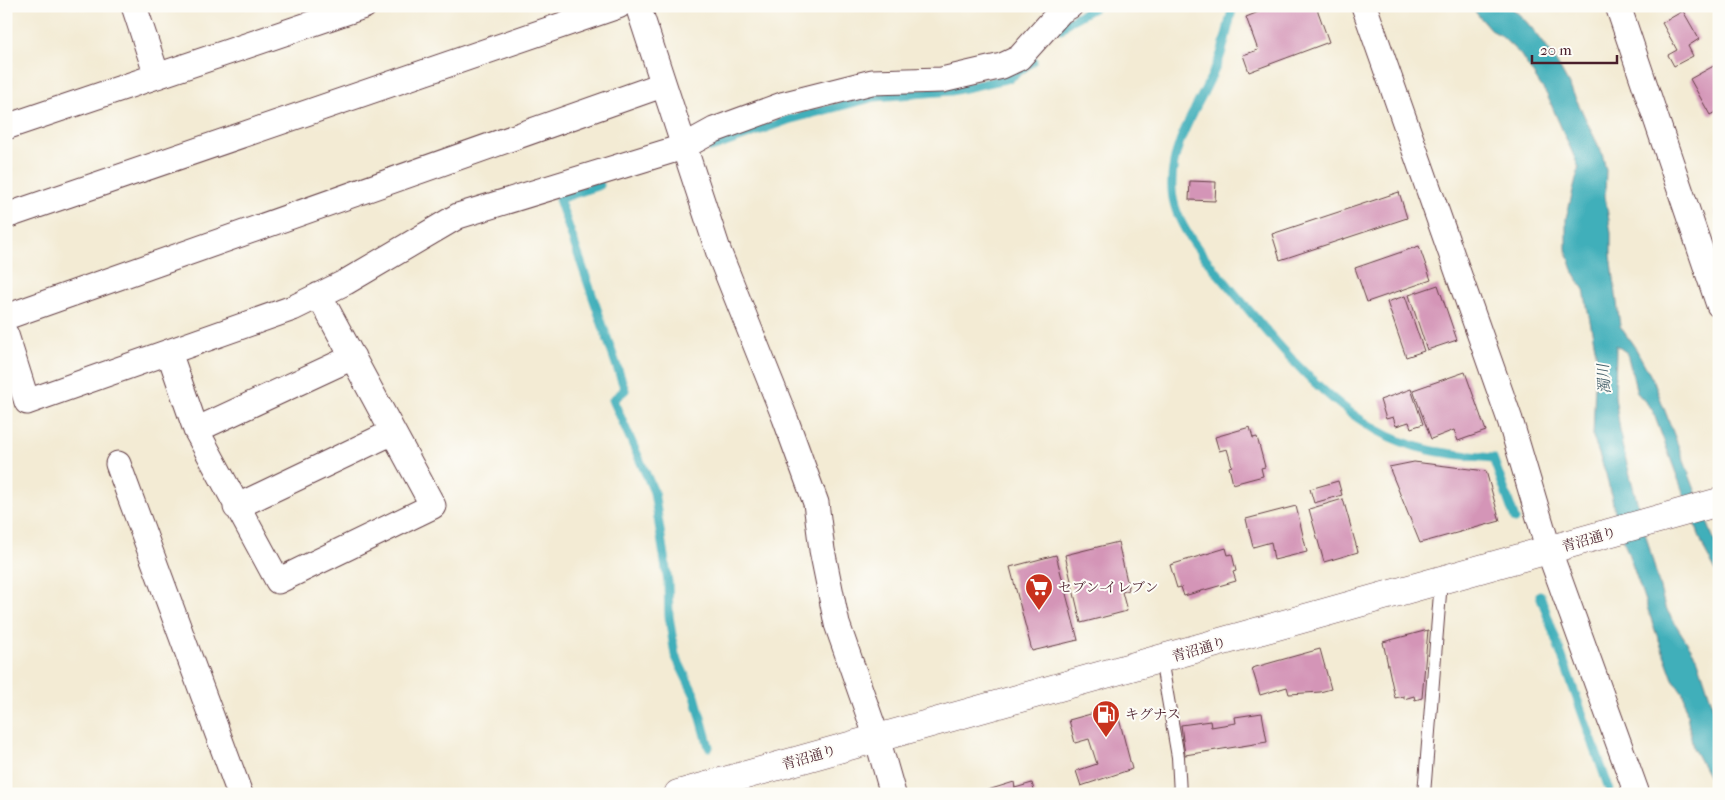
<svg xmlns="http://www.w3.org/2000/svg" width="1725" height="800" font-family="'IM FELL French Canon','Noto Serif JP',serif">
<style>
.water{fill:#3fafba;stroke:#446772}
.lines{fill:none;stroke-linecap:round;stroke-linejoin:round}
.stream{stroke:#3fafba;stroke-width:9}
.building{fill:#d495b7}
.lane-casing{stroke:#633e44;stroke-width:14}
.street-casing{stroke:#633e44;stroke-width:27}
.secondary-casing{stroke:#633e44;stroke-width:29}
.lane{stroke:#fff;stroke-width:12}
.street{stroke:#fff;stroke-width:25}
.secondary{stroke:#fff;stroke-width:28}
.labels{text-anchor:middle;stroke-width:4;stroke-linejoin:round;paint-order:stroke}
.street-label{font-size:14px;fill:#4a1f2b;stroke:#fdfcf7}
.poi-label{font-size:14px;fill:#4a1f2b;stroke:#fdfcf7;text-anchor:start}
.water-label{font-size:15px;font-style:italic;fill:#45606b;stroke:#fdfcf7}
</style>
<rect width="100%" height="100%" fill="#fdfcf7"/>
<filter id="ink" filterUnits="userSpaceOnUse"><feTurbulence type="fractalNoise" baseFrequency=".02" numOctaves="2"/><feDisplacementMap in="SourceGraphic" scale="10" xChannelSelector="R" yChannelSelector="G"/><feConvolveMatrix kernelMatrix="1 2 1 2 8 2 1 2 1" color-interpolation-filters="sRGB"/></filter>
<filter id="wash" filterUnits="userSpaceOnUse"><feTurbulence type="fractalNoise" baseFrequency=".0096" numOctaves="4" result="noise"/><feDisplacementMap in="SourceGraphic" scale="20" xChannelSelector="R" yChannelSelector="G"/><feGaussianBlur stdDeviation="1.12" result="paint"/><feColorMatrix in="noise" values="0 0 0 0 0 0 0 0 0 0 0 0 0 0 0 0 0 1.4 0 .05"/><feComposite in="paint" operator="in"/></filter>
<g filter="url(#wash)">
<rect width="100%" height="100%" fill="#f3ebd4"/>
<!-- water -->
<path class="water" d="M1470,6H1510C1557,47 1575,99 1602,153L1606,170L1605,196L1611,233V255L1620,326L1636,349L1654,382L1719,553V577L1705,551L1652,409L1637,393L1627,353L1616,345L1615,396L1622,445L1665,607L1698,660L1710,697L1719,732V791L1711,781L1693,748L1683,693L1673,679L1655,630L1618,524L1606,474L1593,437L1596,352L1584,290L1574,273L1566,249V218L1579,168L1547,95L1520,54L1500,35L1491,30Z"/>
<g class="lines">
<!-- stream -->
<path class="stream" d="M1233,6C1229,22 1226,38 1221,54C1205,100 1169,138 1172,190C1174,227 1209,262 1231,289C1274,340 1318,396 1377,430C1415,452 1450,454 1493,458L1515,519
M1061,29L1068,22L1097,6
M711,148L788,120L875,97L951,91L1010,78L1033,61
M600,185L559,199L625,390L613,400L654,492L668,582L669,616L675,655L695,696L709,747
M1540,595L1611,794"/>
</g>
<g id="blocks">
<!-- building -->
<path class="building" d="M1259,6H1316L1329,42L1249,72L1243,55L1258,50L1246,17L1261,11Z
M1683,11L1699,39L1688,46L1693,56L1674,66L1668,55L1677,50L1662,23Z
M1719,63V110L1710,115L1690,79Z
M1190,181L1216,182L1215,201L1189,200Z
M1399,192L1407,218L1280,260L1272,234Z
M1719,209V223L1714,211Z
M1419,246L1431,280L1367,302L1355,268Z
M1438,285L1457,340L1427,350L1409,295Z
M1405,296L1424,351L1406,357L1387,302Z
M1465,372L1486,431L1458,441L1454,430L1431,439L1413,390Z
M1411,389L1423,424L1411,428L1409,422L1396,426L1393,417L1386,419L1380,400Z
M1250,427L1253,438L1257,437L1265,467L1261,468L1263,476L1233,484L1229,467L1232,466L1227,449L1219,451L1215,437Z
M1414,462L1486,471L1500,521L1420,543L1389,467Z
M1338,481L1342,495L1314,503L1310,489Z
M1343,499L1358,552L1324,562L1309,509Z
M1296,506L1307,552L1274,560L1271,542L1253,547L1246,519Z
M1118,542L1129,590L1122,592L1127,611L1081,623L1065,555Z
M1226,548L1228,555L1232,554L1236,571L1233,572L1236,581L1184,596L1181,587L1177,588L1170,565Z
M1056,555L1078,640L1032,651L1010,567Z
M1428,630L1422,698L1415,700L1414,696L1404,699V696L1395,698L1383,642Z
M1320,649L1331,689L1320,692L1289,694L1287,687L1260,695L1252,668Z
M1116,707L1132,769L1081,786L1076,771L1097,764L1089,739L1075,743L1069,720Z
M1262,713L1267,742L1185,755L1181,725L1210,721L1211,727L1236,723L1235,717Z
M1014,782L1015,788L1032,783L1035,794H975Z"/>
</g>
</g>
<g filter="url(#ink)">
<use href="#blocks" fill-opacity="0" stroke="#633e44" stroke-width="1"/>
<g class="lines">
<!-- lane casing -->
<g class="lane-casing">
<path id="lane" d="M1161,659L1178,757L1180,794
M1424,794L1441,581"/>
</g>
<!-- street casing -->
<g class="street-casing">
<path id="street" d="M134,6L157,76
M638,6L719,253L785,418L816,503L822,550L837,624L877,738L893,794
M1364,6L1510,420L1549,551L1637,794
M1618,6L1719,305
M6,127L364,6
M6,216L618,6
M6,317L662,85
M6,335L27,402L293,308L346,282L458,216L683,147L714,130L785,104L872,82L942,80L1002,66L1019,58L1061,11L1070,6
M169,352L196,430L278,581L433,506L319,295
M196,430L353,357
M118,464L240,794
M236,507L393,432"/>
</g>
<!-- secondary casing -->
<g class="secondary-casing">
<path id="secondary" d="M678,794L1719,502"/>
</g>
<!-- lane -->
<use href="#lane" class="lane"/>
<!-- street -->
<use href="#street" class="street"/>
<!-- secondary -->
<use href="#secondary" class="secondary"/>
</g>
</g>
<!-- icons -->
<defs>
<g id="supermarket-pin" transform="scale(1.4375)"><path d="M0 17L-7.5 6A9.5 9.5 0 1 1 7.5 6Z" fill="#c8321e" stroke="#fdfcf7"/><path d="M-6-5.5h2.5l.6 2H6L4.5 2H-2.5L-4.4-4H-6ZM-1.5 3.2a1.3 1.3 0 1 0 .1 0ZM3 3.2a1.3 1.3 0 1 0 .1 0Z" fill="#fff"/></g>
<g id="fuel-pin" transform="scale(1.4375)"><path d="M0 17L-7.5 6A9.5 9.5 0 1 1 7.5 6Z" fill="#c8321e" stroke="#fdfcf7"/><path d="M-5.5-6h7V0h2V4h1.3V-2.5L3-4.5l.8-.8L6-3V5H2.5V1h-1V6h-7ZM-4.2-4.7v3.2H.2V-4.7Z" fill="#fff"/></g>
</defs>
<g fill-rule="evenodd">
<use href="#supermarket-pin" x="1039" y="587"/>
<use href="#fuel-pin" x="1106" y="714"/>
</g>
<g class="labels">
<!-- street labels -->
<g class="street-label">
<text transform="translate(1589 539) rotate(-16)" y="5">青沼通り</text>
<text transform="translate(1199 649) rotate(-16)" y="5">青沼通り</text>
<text transform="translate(809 757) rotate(-16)" y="5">青沼通り</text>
</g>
<!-- poi labels -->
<g class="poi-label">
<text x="1058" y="592">セブン-イレブン</text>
<text x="1125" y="719">キグナス</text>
</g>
<!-- water labels -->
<g class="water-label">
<text transform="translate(1604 379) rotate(-94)" y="5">濁川</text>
</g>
</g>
<!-- margin -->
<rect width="1725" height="800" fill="none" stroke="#fdfcf7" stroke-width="25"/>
<!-- scale -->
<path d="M1532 55v8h85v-8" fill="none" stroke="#4a1f2b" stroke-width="2.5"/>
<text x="1540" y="55" font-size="15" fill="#4a1f2b" stroke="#fdfcf7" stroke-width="4" paint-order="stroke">20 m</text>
</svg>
